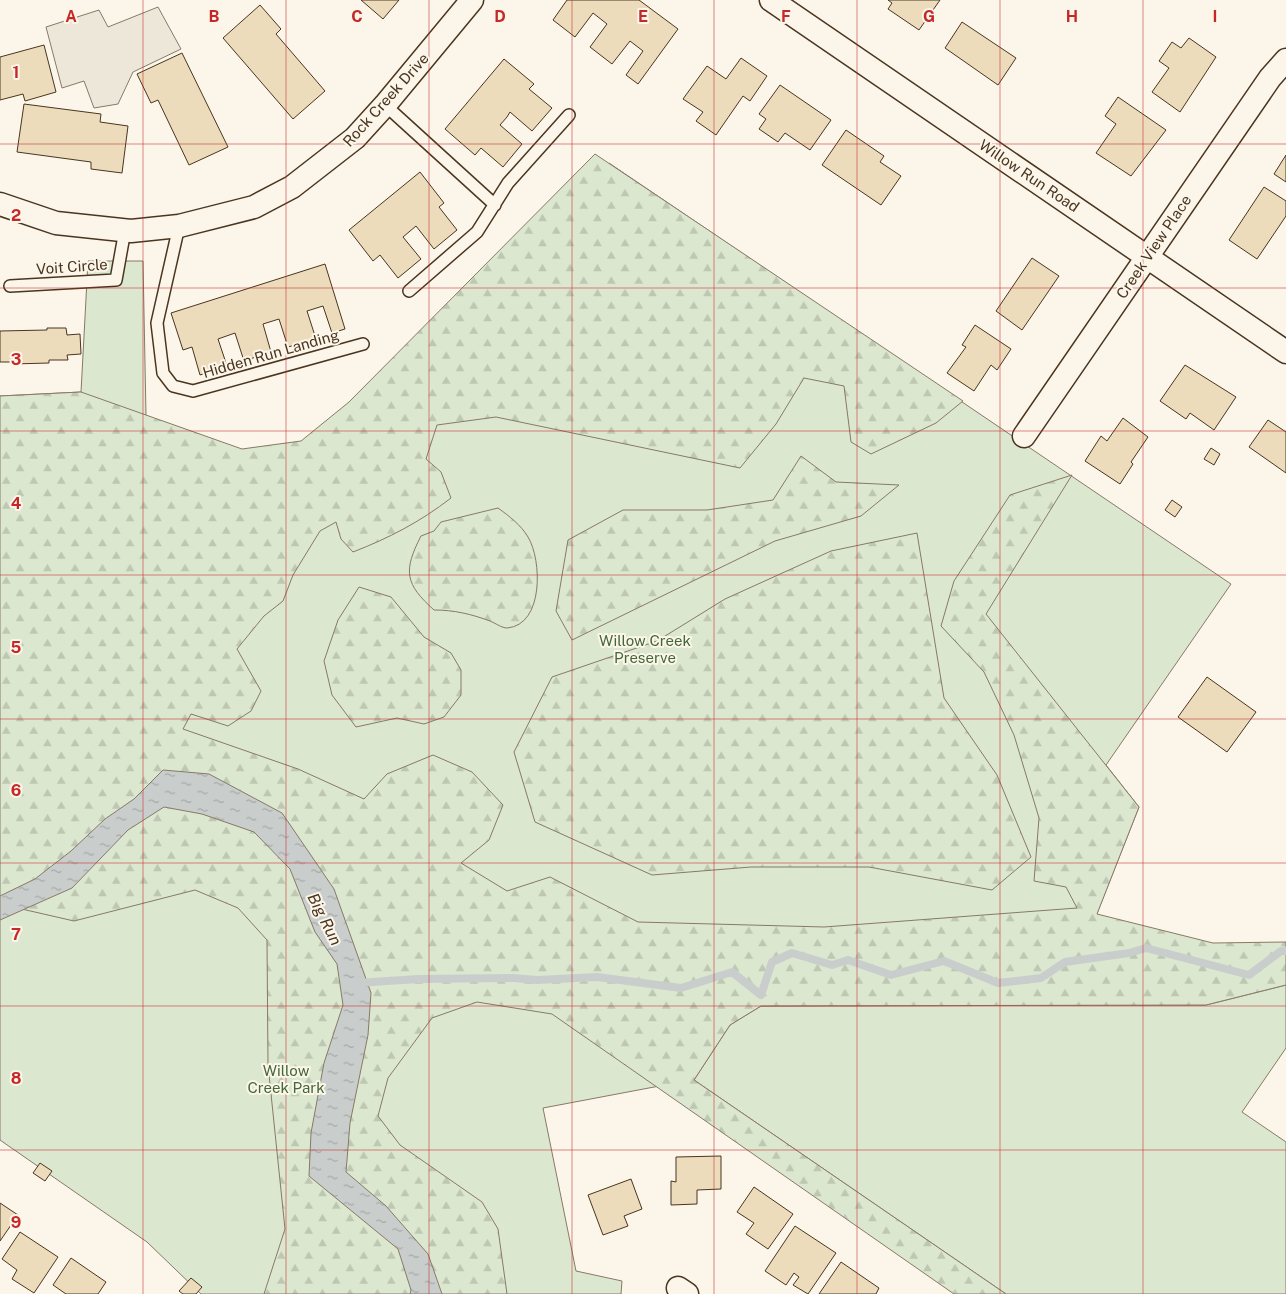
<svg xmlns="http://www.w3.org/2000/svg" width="1286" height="1294" font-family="'Public Sans',sans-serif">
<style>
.green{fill:#dce7d0;stroke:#887966}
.forest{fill:url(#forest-firs);stroke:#887966}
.parking{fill:#ede7d9;stroke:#887966}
.water{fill:url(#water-ripples);stroke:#887966}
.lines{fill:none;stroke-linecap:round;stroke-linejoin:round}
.stream{stroke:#c9cecd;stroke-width:8}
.building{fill:#ecdcbc;stroke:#4a3520}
.lane-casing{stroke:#4a3520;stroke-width:14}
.street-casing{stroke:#4a3520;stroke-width:25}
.lane{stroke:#fbf6e9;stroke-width:11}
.street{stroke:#fbf6e9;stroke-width:22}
.grid{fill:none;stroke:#c62828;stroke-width:1;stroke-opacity:0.55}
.labels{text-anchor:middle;stroke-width:4;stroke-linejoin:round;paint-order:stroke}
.street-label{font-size:15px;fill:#4a3520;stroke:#fbf6e9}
.park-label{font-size:15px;fill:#436837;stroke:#fbf6e9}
.water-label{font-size:16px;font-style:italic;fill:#4a3520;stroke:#fbf6e9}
.grid-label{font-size:16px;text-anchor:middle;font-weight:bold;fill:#c62828;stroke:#fbf6e9;stroke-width:4;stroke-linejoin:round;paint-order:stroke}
</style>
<defs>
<pattern id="forest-firs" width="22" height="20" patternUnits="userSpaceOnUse" patternTransform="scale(1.25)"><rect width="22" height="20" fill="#dce7d0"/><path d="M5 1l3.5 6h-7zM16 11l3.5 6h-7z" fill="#bec7b2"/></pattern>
<pattern id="water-ripples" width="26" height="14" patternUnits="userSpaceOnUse" patternTransform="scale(1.25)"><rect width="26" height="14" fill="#c9cecd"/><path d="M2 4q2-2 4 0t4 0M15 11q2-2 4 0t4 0" fill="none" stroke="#a5a8a6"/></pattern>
</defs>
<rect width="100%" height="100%" fill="#fbf6e9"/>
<!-- green -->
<path class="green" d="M609,163L1231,584L1106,765L1139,807L1066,992H741L670,1084L543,1108L576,1271L622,1281L621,1294H201L147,1242L0,1140V396L81,392L88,261H143L146,416L288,538Z
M1286,985V1048L1242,1112L1286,1142V1294H1006L694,1080L730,1025L761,1006L1206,1005Z"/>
<!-- forest -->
<path class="forest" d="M595,154L963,401L936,423L871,454L851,442L844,386L804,378L776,424L740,468L496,417L437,425L426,459L441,472L451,498C420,522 389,538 353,552L341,539L336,522L320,531L293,575L283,601L264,616L237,649L261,691L251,711L228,726L191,714L183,729L298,769L364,799L387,774L433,755L472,772L503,805L489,840L461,863L507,891L550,877L638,922L824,927L1077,908L1066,887L1034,881L1039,818L1014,735L984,672L941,626L954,581L1010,495L1072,475L986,614L1139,807L1097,914L1213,943L1286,942V985L1206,1005L761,1006L730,1025L694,1080L1006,1294H954L552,1014L477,1002L432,1018L388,1078L378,1116L400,1145L482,1202L498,1229L507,1294H264L285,1229L268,1065L267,940L238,908L195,890L74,921L0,904V396L81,392L242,449L301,441L349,402Z
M801,456L836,482L899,485L861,516L775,541L572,640L556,611L568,540L623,510H707L773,500Z
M498,508C509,516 521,525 528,537C542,560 544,625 507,628C502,628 495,623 490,621C471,614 454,610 434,610C405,584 403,571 421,536L434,531L441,522Z
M917,533L944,698L997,775L1031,857L992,890L869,867H751L652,875L535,822L514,752L552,677L657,641L725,599L831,551Z
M359,587L391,597L424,637L451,653L461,670V695L444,717L424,724L397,718L356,727L332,695L324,661L338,620Z"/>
<!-- parking -->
<path class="parking" d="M158,7L181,49L133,72L118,104L94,108L84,81L62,88L46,27L99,10L108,27Z"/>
<!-- water -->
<path class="water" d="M163,770L209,774L282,813L334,889L371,993L368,1035L350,1123L346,1172L386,1206L428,1254L442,1294H410L411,1290L398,1249L309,1176L311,1133L324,1063L343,1005L337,964L315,932L290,869L254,832L202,814L164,807L128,830L72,888L0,920V896L35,879L71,851L105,819L134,799Z"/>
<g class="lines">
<!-- stream -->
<path class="stream" d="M357,983L418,979L513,978L537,980L597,977L681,988L732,972L761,995L772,962L792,953L832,965L848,960L891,975L944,961L998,983L1041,978L1065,962L1129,953L1146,948L1249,975L1281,951H1286"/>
</g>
<!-- building -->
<path class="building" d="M361,0H399L383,19Z
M567,0H639L678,29L638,84L626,75L643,51L630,41L612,64L590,47L607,24L593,13L575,37L553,20Z
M888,0H940L919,30L888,9L892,3Z
M260,5L281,29L276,34L325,91L293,119L223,38Z
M962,22L1016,58L998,85L945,48Z
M1189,38L1216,57L1180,112L1152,92L1169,68L1159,61L1172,42L1181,48Z
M44,45L56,92L25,101L23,94L0,100V57Z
M182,53L228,147L189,165L158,100L151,103L137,74Z
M741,58L767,76L750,101L743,96L716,135L696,121L703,112L683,99L707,66L726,79Z
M504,59L534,84L529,89L552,108L532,131L510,112L507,117L500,125L522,144L503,167L481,148L475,155L445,129Z
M780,85L831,120L810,150L785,133L778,142L759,129L766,119L759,114Z
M1118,97L1166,130L1131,176L1096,153L1116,124L1105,116Z
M24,104L101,114L100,122L128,126L122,173L91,169V162L17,152Z
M846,130L884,156L880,162L901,176L881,205L822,165Z
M1286,155V182L1274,174Z
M420,172L444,203L439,207L457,230L434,249L416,226L403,237L421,259L398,278L380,255L373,261L349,230Z
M1264,187L1286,201V216L1257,259L1229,240Z
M1032,258L1059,276L1022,330L996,311Z
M325,264L345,329L332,333L323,306L307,311L316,339L288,347L279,319L263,324L271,352L244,361L235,333L218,339L227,366L200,375L192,347L183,350L171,313Z
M975,325L1011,349L997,370L991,365L974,391L947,373L966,347L962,345Z
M47,328H66L67,335L80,334L81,354L67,355L68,360H49V363L12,364V362H0V331L47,330Z
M1185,365L1236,397L1214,430L1190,413L1186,419L1160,401Z
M1123,418L1148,437L1131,462L1133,464L1120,484L1085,461L1101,436L1107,441Z
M1268,420L1286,432V473L1249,447Z
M1211,448L1220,454L1214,465L1204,459Z
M1172,500L1182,507L1175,517L1165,510Z
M1207,677L1256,712L1227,752L1178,717Z
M721,1156V1189L697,1190V1204L671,1205V1181L676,1182V1157Z
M40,1163L52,1171L45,1181L33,1173Z
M631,1179L642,1209L624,1216L628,1226L603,1235L588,1195Z
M754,1187L793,1214L768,1249L746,1234L754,1223L737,1212Z
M0,1203L18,1215L0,1241Z
M795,1226L836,1253L808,1294L793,1285L799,1277L794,1273L786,1285L765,1271Z
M20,1232L58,1257L34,1293L12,1279L17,1270L2,1259Z
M71,1258L106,1282L98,1294H66L53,1285Z
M841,1262L879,1288L876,1294H819Z
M191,1278L202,1287L196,1294H183L179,1291Z"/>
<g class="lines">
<!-- lane casing -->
<g class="lane-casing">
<path id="lane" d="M385,105L495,205
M179,226L157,323L163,373L173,386L193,391L363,344
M10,286L116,280L125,230
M409,291L477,232L508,183L569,115"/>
</g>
<!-- street casing -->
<g class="street-casing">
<path id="street" d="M771,0L1286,352
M0,204L56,223L131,231L179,226L254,207L292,187L355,138L385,105L472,0
M1024,436L1270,78L1286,60
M678,1288L687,1294"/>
</g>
<!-- lane -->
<use href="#lane" class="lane"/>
<!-- street -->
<use href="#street" class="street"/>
</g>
<!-- grid -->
<path class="grid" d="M143,0V1294M286,0V1294M429,0V1294M572,0V1294M714,0V1294M857,0V1294M1000,0V1294M1143,0V1294M0,144H1286M0,288H1286M0,431H1286M0,575H1286M0,719H1286M0,863H1286M0,1006H1286M0,1150H1286"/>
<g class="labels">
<!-- street labels -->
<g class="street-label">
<text transform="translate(386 100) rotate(-48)" y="5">Rock Creek Drive</text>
<text transform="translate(1029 176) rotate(34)" y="5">Willow Run Road</text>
<text transform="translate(1154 247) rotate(-56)" y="5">Creek View Place</text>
<text transform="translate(72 267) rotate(-4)" y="5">Voit Circle</text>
<text transform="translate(271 354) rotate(-16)" y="5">Hidden Run Landing</text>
</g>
<!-- park labels -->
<g class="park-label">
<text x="645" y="646">Willow Creek<tspan x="645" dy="17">Preserve</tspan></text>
<text x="286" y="1076">Willow<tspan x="286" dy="17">Creek Park</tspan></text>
</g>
<!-- water labels -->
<g class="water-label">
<text transform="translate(325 919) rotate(63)" y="6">Big Run</text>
</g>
</g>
<g class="grid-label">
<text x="71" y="22">A</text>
<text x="214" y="22">B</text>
<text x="357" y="22">C</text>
<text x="500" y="22">D</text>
<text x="643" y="22">E</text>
<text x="786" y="22">F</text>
<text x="929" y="22">G</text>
<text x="1072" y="22">H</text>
<text x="1215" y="22">I</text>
<text x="16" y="78">1</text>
<text x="16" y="221">2</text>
<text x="16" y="365">3</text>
<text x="16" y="509">4</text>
<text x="16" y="653">5</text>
<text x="16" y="796">6</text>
<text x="16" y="940">7</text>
<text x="16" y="1084">8</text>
<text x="16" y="1228">9</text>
</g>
</svg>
